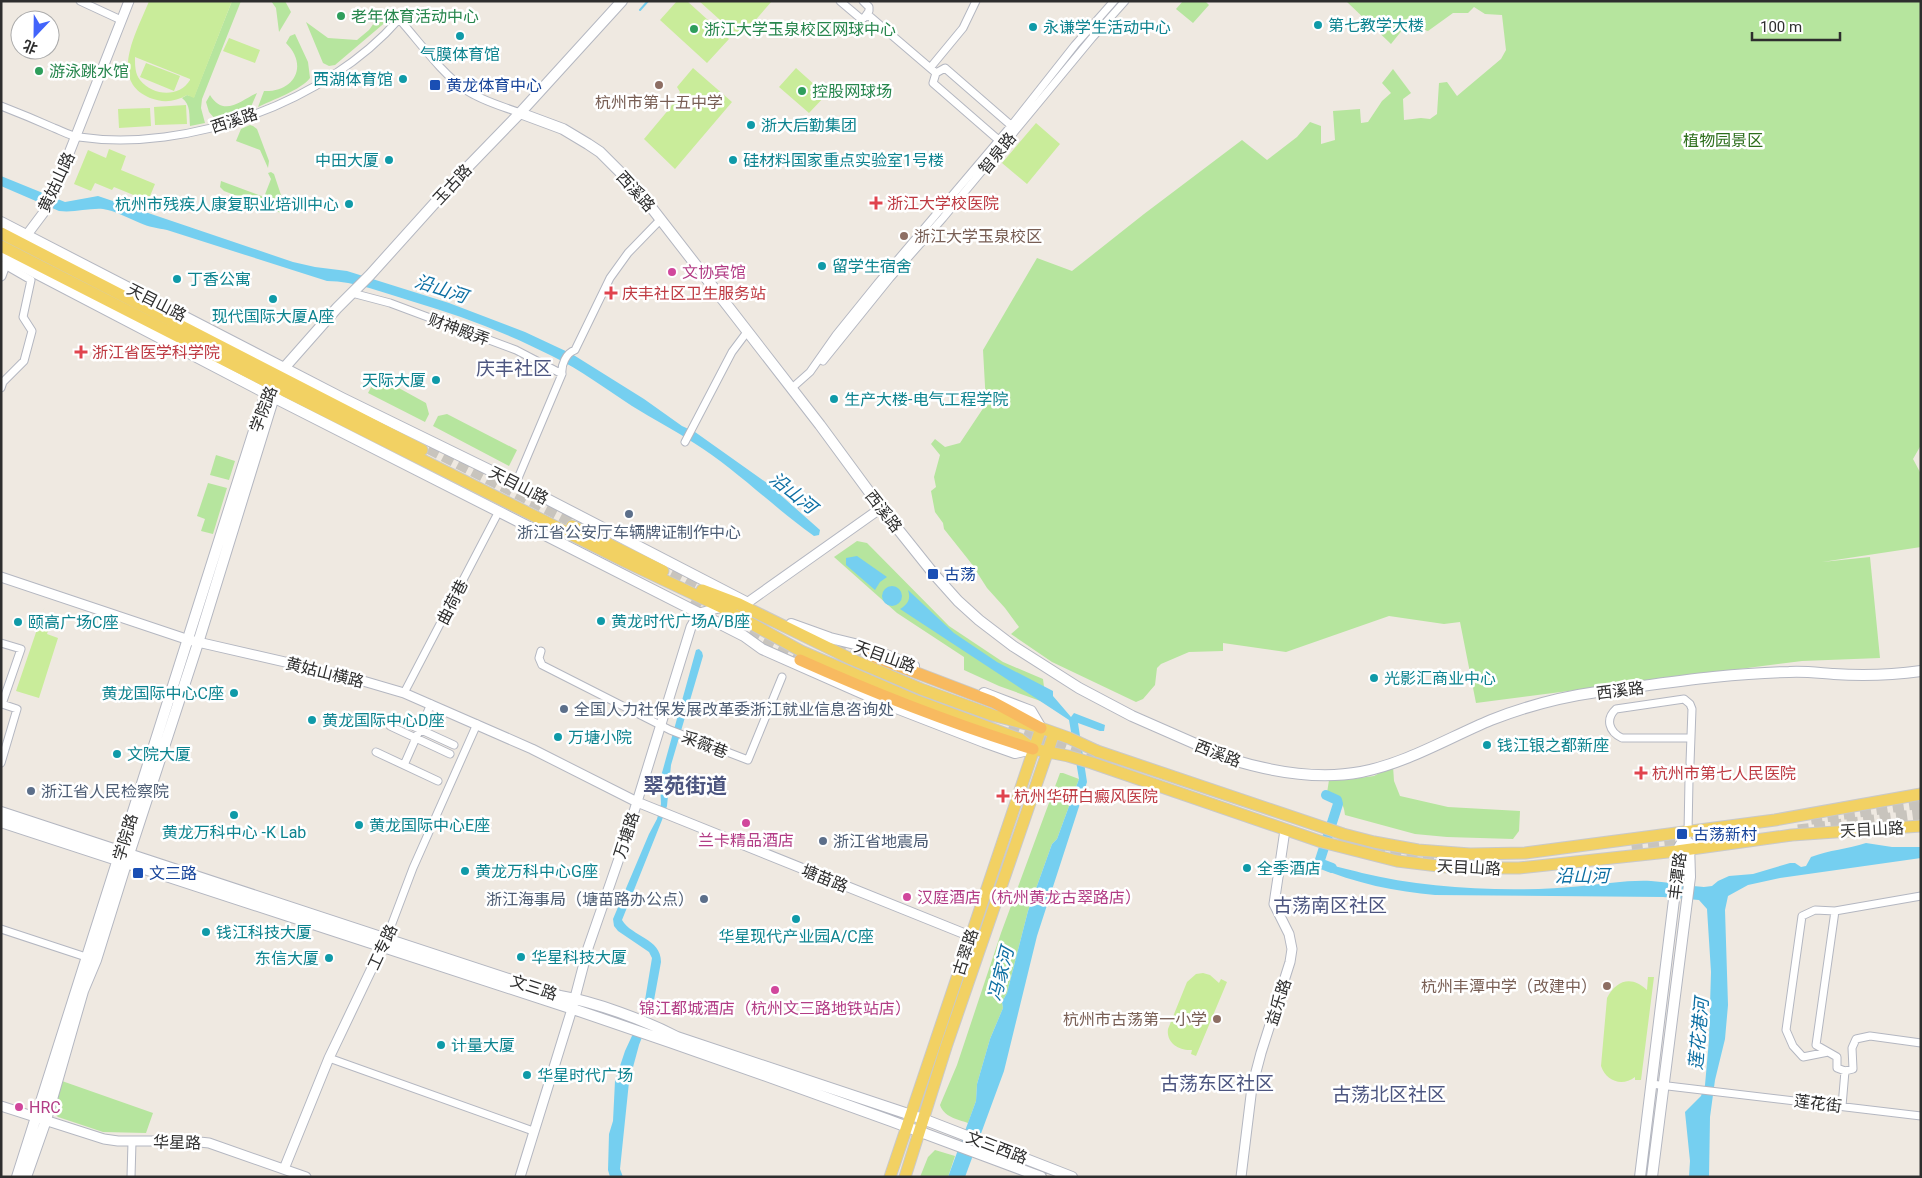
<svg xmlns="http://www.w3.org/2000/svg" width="1922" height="1178" font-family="Roboto,'Noto Sans SC',sans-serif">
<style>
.green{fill:#b6e59e}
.pitch{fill:#c9ec9a;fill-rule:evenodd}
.water{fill:#75cff0}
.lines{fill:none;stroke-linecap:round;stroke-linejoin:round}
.stream{stroke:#75cff0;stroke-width:2}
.river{stroke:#75cff0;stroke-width:10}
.minor-tunnel{stroke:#c8c4bd;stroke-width:7;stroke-dasharray:7 3.5;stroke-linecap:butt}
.trunk-tunnel{stroke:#c8c4bd;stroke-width:11;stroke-dasharray:11 5.5;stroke-linecap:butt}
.minor-casing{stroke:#b4b7c1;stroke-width:9}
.tertiary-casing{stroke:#b4b7c1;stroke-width:11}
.secondary-casing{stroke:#b4b7c1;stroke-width:12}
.primary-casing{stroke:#c9c9c9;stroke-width:13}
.trunk-casing{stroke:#c9c9c9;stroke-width:13}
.minor{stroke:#fff;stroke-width:7}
.tertiary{stroke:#fff;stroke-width:9}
.secondary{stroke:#fff;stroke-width:10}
.primary{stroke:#f2d163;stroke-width:11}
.trunk{stroke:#f8ba60;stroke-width:11}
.primary-bridge-casing{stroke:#c9c9c9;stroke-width:13;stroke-linecap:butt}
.primary-bridge{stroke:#f2d163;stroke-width:11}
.leisure-dot{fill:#2e9e5b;stroke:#fff;stroke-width:2}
.culture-dot{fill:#0f9aa8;stroke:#fff;stroke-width:2}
.transit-dot{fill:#1a4fb4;stroke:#fff;stroke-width:2}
.education-dot{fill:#8d6e63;stroke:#fff;stroke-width:2}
.health-dot{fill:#e0444e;stroke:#fff;stroke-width:2}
.hotel-dot{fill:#d1479c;stroke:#fff;stroke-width:2}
.service-dot{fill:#5c6f8a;stroke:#fff;stroke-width:2}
.labels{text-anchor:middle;stroke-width:5;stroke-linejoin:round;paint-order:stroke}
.leisure-label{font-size:16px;fill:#27864d;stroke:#fff;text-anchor:start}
.culture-label{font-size:16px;fill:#0d838f;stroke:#fff;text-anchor:start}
.transit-label{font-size:16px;fill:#164399;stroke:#fff;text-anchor:start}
.education-label{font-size:16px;fill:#785e54;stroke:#fff;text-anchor:end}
.street-label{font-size:16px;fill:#2e2e2e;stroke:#fff}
.park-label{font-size:16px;fill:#2c6e1b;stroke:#fff}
.health-label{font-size:16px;fill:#be3a42;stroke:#fff;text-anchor:start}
.hotel-label{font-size:16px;fill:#b23c85;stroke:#fff;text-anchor:start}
.service-label{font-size:16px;fill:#4e5e75;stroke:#fff;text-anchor:start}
.water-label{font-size:18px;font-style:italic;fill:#0d6fa3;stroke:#fff}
.quarter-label{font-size:19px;fill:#4d5680;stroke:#fff}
.district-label{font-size:21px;font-weight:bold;fill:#4d5680;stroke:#fff}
</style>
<rect width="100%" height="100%" fill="#efe9e1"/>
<!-- green -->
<path class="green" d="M232,1H241L202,99L201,108L205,123L190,126C189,115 191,105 182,98L187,95L194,97Z
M271,1H285L291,12L279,32L276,8Z
M1183,1H1205L1209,5L1193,23L1176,9Z
M1346,1H1921V445L1913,459L1921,474V547L1822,562L1870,557L1880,658L1802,661L1476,703L1460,622L1444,624L1389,616L1286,652L1223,643V651L1189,652L1161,664L1157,668L1155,685L1143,699L1136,702L1052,662L1011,634L1019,627L1005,608L987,588L971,563L944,529L943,523L935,512L931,491L936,487L934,477L940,455L931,444L935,439L945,447L960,443L986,404L983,350L1037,258L1072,271L1144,214L1242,140L1267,160L1297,137L1310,122L1321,126V144L1335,140L1333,111L1360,109L1361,123L1368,122L1382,101L1391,93L1382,83L1393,69L1411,93L1403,99L1404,120L1421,118L1430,119L1437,114L1439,83L1447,82L1457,96L1501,59L1506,50L1502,15L1485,14L1474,7L1468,13H1453L1428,31L1416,28L1403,29L1391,44Z
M381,13L388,20L335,65L329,66L323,63L306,22L328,38L357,40L369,30Z
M295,34L308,62L310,78C301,90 272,100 258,107L264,91C294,92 309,66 286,43L290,36Z
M257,93L250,109L221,120L215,119L209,112L206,102L210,95C224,118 241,100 257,93Z
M250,125L253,126L257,129L269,161L268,168L260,150L236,141L241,129Z
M271,172L274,174L286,210L284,213H281L224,191L220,187L221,181L264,197L271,179L268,173Z
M377,376L426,403L429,414L425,422L368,393Z
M447,414L517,450L509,466L433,426L438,416Z
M216,455L235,461L229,480L210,475Z
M208,483L227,488L213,534L201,531L205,519L197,516Z
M857,541L867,543L949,626L1003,662L1043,679L1046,703L999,686L964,670V657L897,613L834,557Z
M1393,766L1394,781L1400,796L1448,807L1520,811L1519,831L1513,839L1447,837L1415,834L1345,815C1344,802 1339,799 1327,793L1329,780H1345L1374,776Z
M1060,773H1063L1079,779L1057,839L1052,844L1028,911L1007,993L1002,1002L1003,1008L990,1039L977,1084L976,1101L968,1123C957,1119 944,1117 940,1105L957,1065L1001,933Z
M62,1081L153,1113L146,1133L103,1132L58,1117L53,1112Z
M935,1150L955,1156L948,1177H920L928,1157Z"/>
<!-- pitch -->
<path class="pitch" d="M149,1H232L194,98L187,95C175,102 163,103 150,98C107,80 138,30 149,1ZM135,57L190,79V80C179,98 153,96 140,80C135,74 135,65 135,57Z
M677,1H687L729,39L707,63L660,20Z
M699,1H772L740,38Z
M229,38L260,50L255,63L223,51Z
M146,63L180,76L174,91L140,77Z
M693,68L732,102L675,169L644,139L670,108L680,92L677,87Z
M796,68L826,95L809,113L779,87Z
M186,105L187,124L155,125L154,107Z
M150,108L151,126L119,128L118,109Z
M1036,123L1060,144L1027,184L1002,163Z
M109,149L126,156L121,170L155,184L148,201L114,187L112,190L95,183L91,191L74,184L88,150L106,158Z
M45,606L40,621L50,625L47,634L58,638L39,698L16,691Z
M1203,973L1210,975L1219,983L1221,979L1227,982L1196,1056L1191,1054L1192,1050C1179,1051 1166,1043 1168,1029L1187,982L1196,974Z
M1648,977H1654L1641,1080H1635V1077C1622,1087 1606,1081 1601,1066L1607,998C1616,980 1632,975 1647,990Z"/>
<!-- water -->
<path class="water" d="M1,176L65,202L98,196L293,262L315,267L347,271L449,303L525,332L572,354L644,399L682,426L695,432L767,483L820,530L819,535L814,536C773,507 737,470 694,443C674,430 653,419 632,406C606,389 581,370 552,356C507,333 459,315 411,301C384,293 355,281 327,281L167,230C158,228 148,227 140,223C128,218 116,211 103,209C88,208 74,213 59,211L1,186Z
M857,556L887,577L880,582L875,590L846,565V558Z
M882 596a10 10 0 1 1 20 0a10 10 0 1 1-20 0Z
M908,590L954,633L997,662L1053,691V696L1071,717L1074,713L1105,725L1104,731H1100L1078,723L1087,782L1037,936L1004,1071L965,1177H948L976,1101L977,1084L990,1039L1003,1008L1002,1002L1007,993L1028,911L1052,844L1057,839L1079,779L1069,720L900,609C908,604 911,599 908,590Z
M699,649L702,652L703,656L671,765L667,806L662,820L622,920C632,937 661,938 661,962L652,1011L639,1045L629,1082L620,1169L623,1177H610L608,1170L609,1134L613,1121L615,1081L625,1051L643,1012L652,958L649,952L618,931L614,926L613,919L649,834L657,819L661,804L660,780L696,650Z
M1866,843L1892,847H1921V858L1780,878L1748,885L1728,896L1725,910L1728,1005L1725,1039L1715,1080L1710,1117L1709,1177H1689L1690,1161L1685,1112L1701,1096L1705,1085L1709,1040L1711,972L1707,909L1699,900L1663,897L1435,895C1398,892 1353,883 1318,867L1322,861C1334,867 1348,869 1362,873C1428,889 1514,893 1582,886C1605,884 1627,880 1651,881C1668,882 1686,886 1704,887L1712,886L1718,881L1729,876L1753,874L1790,863H1795L1801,867L1806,866L1811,857C1829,850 1848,849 1866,843Z"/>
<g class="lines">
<!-- stream -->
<path class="stream" d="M640,10L648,1"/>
<!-- river -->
<path class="river" d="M1326,795L1337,800L1338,804L1319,863L1332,868"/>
<!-- minor-tunnel -->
<path class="minor-tunnel" d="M1689,780L1690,763"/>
<!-- trunk-tunnel -->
<path class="trunk-tunnel" d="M414,441L582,527
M657,565L712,593
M693,598L755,637L800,660
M836,643L870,655
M1008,729L1093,758
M1811,819L1921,803
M1798,830L1921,814
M1374,850L1439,861L1477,863
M1632,850L1725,839"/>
<!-- minor casing -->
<g class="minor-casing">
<path id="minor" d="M80,1L121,20
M840,1L860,18H864L869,11V7L863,1
M867,14L936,73
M930,68L963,28L976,1
M1,106C19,113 36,120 54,128C62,131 70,136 79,137C187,153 327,102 399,19C419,41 441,73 466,90C482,101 502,106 520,113
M1002,143L933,83L936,73L945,68L1014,128
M352,293L390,303L516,350L562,374
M823,361L890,278L943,218L1092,38L1125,1
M1,388L3,382L24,361L32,331L23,317L31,280L5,265
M792,388L810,372L836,335L878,283L1011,126L1075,45L1114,1
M685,442L732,352L747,332
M516,483L562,374C561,365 566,353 575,350L610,278L628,253L661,219
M1,643L21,649L2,704L17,709L1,763
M541,651L539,658L542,665L670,730L748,760L782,677
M404,693L499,511
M393,717L454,745
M390,726L450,754
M376,752L438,781
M1690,763L1692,709L1690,704L1684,699L1616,709C1605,719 1609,732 1622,738H1690
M404,765L431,704
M1688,832L1689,780
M1921,896L1835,911L1816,1045L1837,1057V1068L1845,1071L1853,1069L1852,1048L1856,1039L1870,1036L1921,1043
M1,929L86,957
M385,942L413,868L477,724
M1828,1052L1803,1057L1793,1046L1786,1030L1802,916L1815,910L1835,911
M329,1058L533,1131
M1651,1084L1921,1116
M1842,1106L1845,1071
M131,1177L132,1142"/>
</g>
<!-- tertiary casing -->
<g class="tertiary-casing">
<path id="tertiary" d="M23,240L47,208L53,194L129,1
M1,276L5,265L13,255
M1,577L189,640L346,676L404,693L532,749L637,802L975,938
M741,604L747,603L881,508
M1,1106L104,1139L118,1141H190L209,1143L306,1177
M284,1169L329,1058L382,947
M520,1177L572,1009L588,948L624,844L691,627L699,613L723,607
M1241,1177L1252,1087L1261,1053L1290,962L1292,949L1289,934L1274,904L1285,830"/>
</g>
<!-- secondary casing -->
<g class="secondary-casing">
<path id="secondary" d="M520,113L563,129L588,144L600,152L637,189L820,425L881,508L933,573L958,601L979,620L1013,646L1079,688L1132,716L1230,759C1272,772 1318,780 1361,772C1407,763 1448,738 1491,720C1524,707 1561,697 1597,692C1660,684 1725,673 1789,672C1804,671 1819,673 1834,674C1863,676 1892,675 1921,671
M1,222L342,398L516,483L746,602
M1,255L275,398L744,636L762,649L891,706L984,742L1015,753L1033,749
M791,624L830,638L863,646L914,666
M984,693L1031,711L1041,728
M1,812L560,996C596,1002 644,1020 677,1037L923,1119L1072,1177
M1,822C191,886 383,945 573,1009C730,1062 886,1118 1041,1177
M17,1177L266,393L277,376L337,308L370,275L460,175L520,113L622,1
M26,1177L46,1120L83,991L96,960L129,854L198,643L272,403L277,393
M1640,1177L1677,875V851L1688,832
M1652,1177L1690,877L1689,843"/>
</g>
<!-- primary casing -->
<g class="primary-casing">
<path id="primary" d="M1,233L422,450
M1,246L271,384L624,561L721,607L801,651L917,701L1020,739L1033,749L1068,756L1092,763L1322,842L1397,861L1455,868H1519L1677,851L1792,835L1921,826
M572,526L663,571
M702,590L739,604L851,659L921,689L992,715L1041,728L1069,738
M1097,751L1343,834L1374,842L1418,850L1470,854L1525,853L1775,820L1921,794
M890,1177L1041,728
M905,1177L946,1047L1054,733"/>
</g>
<!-- trunk casing -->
<g class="trunk-casing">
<path id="trunk" d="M870,655L993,702L1041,728
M800,660C876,694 953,724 1033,749"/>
</g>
<!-- minor -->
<use href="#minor" class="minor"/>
<!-- tertiary -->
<use href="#tertiary" class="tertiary"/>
<!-- secondary -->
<use href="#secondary" class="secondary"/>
<!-- primary -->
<use href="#primary" class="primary"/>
<!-- trunk -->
<use href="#trunk" class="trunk"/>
<!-- primary-bridge casing -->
<g class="primary-bridge-casing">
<path id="primary-bridge" d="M1069,738L1097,751"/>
</g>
<!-- primary-bridge -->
<use href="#primary-bridge" class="primary-bridge"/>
</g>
<!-- markers -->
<g class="leisure-dot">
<circle cx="341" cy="16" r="5"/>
<circle cx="694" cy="29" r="5"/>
<circle cx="39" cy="71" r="5"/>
<circle cx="802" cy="91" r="5"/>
</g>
<g class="culture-dot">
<circle cx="1318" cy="25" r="5"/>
<circle cx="1033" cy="27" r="5"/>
<circle cx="460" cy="36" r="5"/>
<circle cx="403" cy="79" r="5"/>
<circle cx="751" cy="125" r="5"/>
<circle cx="389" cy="160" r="5"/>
<circle cx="733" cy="160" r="5"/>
<circle cx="349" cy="204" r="5"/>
<circle cx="822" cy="266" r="5"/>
<circle cx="177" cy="279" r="5"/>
<circle cx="273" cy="299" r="5"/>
<circle cx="436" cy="380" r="5"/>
<circle cx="834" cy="399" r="5"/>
<circle cx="601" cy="621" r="5"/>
<circle cx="18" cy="622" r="5"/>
<circle cx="1374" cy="678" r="5"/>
<circle cx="234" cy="693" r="5"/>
<circle cx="312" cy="720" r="5"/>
<circle cx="558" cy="737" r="5"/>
<circle cx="1487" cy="745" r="5"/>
<circle cx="117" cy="754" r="5"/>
<circle cx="234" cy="815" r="5"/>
<circle cx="359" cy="825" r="5"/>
<circle cx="1247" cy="868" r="5"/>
<circle cx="465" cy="871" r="5"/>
<circle cx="796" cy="919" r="5"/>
<circle cx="206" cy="932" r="5"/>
<circle cx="521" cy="957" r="5"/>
<circle cx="329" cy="958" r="5"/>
<circle cx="441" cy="1045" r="5"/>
<circle cx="527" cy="1075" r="5"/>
</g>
<g class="transit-dot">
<rect x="429" y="79" width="12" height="12" rx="2.5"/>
<rect x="927" y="568" width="12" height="12" rx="2.5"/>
<rect x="1676" y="828" width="12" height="12" rx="2.5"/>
<rect x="132" y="867" width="12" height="12" rx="2.5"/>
</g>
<g class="education-dot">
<circle cx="659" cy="85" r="5"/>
<circle cx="904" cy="236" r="5"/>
<circle cx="1607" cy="986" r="5"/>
<circle cx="1217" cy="1019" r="5"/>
</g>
<g class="health-dot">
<path d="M873.5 195.5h5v5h5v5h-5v5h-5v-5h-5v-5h5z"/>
<path d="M608.5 285.5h5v5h5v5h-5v5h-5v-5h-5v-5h5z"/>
<path d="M78.5 344.5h5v5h5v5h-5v5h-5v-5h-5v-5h5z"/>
<path d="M1638.5 765.5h5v5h5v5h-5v5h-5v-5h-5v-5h5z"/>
<path d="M1000.5 788.5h5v5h5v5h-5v5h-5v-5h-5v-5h5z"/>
</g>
<g class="hotel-dot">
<circle cx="672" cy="272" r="5"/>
<circle cx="746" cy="823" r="5"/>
<circle cx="907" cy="897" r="5"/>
<circle cx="775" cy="990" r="5"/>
<circle cx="19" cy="1107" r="5"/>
</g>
<g class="service-dot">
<circle cx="629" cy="514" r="5"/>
<circle cx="564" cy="709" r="5"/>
<circle cx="31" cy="791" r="5"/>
<circle cx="823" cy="841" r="5"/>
<circle cx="704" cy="899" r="5"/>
</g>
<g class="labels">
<!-- leisure labels -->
<g class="leisure-label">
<text x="351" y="22">老年体育活动中心</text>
<text x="704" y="35">浙江大学玉泉校区网球中心</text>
<text x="49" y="77">游泳跳水馆</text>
<text x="812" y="97">控股网球场</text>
</g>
<!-- culture labels -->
<g class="culture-label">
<text x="1328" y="31">第七教学大楼</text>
<text x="1043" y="33">永谦学生活动中心</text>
<text x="460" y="60" text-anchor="middle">气膜体育馆</text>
<text x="393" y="85" text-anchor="end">西湖体育馆</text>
<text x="761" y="131">浙大后勤集团</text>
<text x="379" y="166" text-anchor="end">中田大厦</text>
<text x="743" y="166">硅材料国家重点实验室1号楼</text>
<text x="339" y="210" text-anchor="end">杭州市残疾人康复职业培训中心</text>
<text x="832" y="272">留学生宿舍</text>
<text x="187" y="285">丁香公寓</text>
<text x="273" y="322" text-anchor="middle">现代国际大厦A座</text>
<text x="426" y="386" text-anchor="end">天际大厦</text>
<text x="844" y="405">生产大楼-电气工程学院</text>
<text x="611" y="627">黄龙时代广场A/B座</text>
<text x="28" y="628">颐高广场C座</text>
<text x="1384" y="684">光影汇商业中心</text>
<text x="224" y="699" text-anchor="end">黄龙国际中心C座</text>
<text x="322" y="726">黄龙国际中心D座</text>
<text x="568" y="743">万塘小院</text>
<text x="1497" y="751">钱江银之都新座</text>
<text x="127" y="760">文院大厦</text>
<text x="369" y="831">黄龙国际中心E座</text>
<text x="234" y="838" text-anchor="middle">黄龙万科中心 -K Lab</text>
<text x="1257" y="874">全季酒店</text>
<text x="475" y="877">黄龙万科中心G座</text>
<text x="216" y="938">钱江科技大厦</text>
<text x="796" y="942" text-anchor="middle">华星现代产业园A/C座</text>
<text x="531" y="963">华星科技大厦</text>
<text x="319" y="964" text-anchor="end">东信大厦</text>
<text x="451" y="1051">计量大厦</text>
<text x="537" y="1081">华星时代广场</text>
</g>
<!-- transit labels -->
<g class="transit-label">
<text x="446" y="91">黄龙体育中心</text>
<text x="944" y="580">古荡</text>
<text x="1693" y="840">古荡新村</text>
<text x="149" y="879">文三路</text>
</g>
<!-- education labels -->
<g class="education-label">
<text x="659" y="108" text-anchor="middle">杭州市第十五中学</text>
<text x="914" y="242" text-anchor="start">浙江大学玉泉校区</text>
<text x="1597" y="992">杭州丰潭中学（改建中）</text>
<text x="1207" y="1025">杭州市古荡第一小学</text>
</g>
<!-- street labels -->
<g class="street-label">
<text transform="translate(234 120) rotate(-18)" y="6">西溪路</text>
<text transform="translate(997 153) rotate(-51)" y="6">智泉路</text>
<text transform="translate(56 182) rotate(-65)" y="6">黄姑山路</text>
<text transform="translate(452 184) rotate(-47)" y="6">玉古路</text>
<text transform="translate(636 191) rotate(48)" y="6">西溪路</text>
<text transform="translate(157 302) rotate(27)" y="6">天目山路</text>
<text transform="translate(459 329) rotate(20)" y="6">财神殿弄</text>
<text transform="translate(263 409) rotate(-69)" y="6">学院路</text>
<text transform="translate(519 485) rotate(27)" y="6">天目山路</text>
<text transform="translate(884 511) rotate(52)" y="6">西溪路</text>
<text transform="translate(452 602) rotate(-63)" y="6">曲荷巷</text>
<text transform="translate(885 656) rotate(20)" y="6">天目山路</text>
<text transform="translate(325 672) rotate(14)" y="6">黄姑山横路</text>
<text transform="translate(1620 690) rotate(-7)" y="6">西溪路</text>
<text transform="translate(705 744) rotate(21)" y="6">采薇巷</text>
<text transform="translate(1218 753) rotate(21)" y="6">西溪路</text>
<text transform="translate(1872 829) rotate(-3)" y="6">天目山路</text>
<text transform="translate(626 835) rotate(-72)" y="6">万塘路</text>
<text transform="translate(125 837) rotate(-73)" y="6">学院路</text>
<text transform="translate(1469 867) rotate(3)" y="6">天目山路</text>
<text transform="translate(1677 876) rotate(-83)" y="6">丰潭路</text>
<text transform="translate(825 878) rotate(22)" y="6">塘苗路</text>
<text transform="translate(382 947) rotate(-65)" y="6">工专路</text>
<text transform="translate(965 952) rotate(-72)" y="6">古翠路</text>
<text transform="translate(534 987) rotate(18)" y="6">文三路</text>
<text transform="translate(1278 1002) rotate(-72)" y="6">益乐路</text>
<text transform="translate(1818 1103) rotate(7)" y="6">莲花街</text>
<text transform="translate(177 1142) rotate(1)" y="6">华星路</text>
<text transform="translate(997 1147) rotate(21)" y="6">文三西路</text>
</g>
<!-- park labels -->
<g class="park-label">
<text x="1723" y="146">植物园景区</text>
</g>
<!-- health labels -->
<g class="health-label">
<text x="887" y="209">浙江大学校医院</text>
<text x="622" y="299">庆丰社区卫生服务站</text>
<text x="92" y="358">浙江省医学科学院</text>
<text x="1652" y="779">杭州市第七人民医院</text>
<text x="1014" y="802">杭州华研白癜风医院</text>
</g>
<!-- hotel labels -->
<g class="hotel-label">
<text x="682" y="278">文协宾馆</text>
<text x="746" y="846" text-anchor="middle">兰卡精品酒店</text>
<text x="917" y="903">汉庭酒店（杭州黄龙古翠路店）</text>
<text x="775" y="1014" text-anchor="middle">锦江都城酒店（杭州文三路地铁站店）</text>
<text x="29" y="1113">HRC</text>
</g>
<!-- service labels -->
<g class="service-label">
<text x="629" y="538" text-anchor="middle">浙江省公安厅车辆牌证制作中心</text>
<text x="574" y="715">全国人力社保发展改革委浙江就业信息咨询处</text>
<text x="41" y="797">浙江省人民检察院</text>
<text x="833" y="847">浙江省地震局</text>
<text x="694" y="905" text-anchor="end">浙江海事局（塘苗路办公点）</text>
</g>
<!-- water labels -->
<g class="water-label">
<text transform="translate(441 289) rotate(18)" y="6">沿山河</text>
<text transform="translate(793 493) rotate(39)" y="6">沿山河</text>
<text x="1582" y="882">沿山河</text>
<text transform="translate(1001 974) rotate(-75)" y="6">冯家河</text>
<text transform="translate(1699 1034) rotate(-85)" y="6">莲花港河</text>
</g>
<!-- quarter labels -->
<g class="quarter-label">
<text x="514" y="375">庆丰社区</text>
<text x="1330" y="912">古荡南区社区</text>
<text x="1217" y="1090">古荡东区社区</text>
<text x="1389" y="1101">古荡北区社区</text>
</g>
<!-- district labels -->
<g class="district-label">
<text x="685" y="793">翠苑街道</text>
</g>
</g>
<!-- border -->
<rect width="1922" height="1178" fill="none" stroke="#2e2e2e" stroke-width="5"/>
<!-- north arrow -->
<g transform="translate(35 35) rotate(202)"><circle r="24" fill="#ffffff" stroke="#ababab"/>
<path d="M0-4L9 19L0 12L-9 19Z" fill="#4264fb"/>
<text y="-8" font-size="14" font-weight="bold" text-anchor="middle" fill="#2e2e2e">北</text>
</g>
<!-- scale -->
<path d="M1752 32v8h88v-8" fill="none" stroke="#2e2e2e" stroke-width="2.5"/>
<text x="1760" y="32" font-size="15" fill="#2e2e2e" stroke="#ffffff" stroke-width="4" paint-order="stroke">100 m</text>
</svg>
